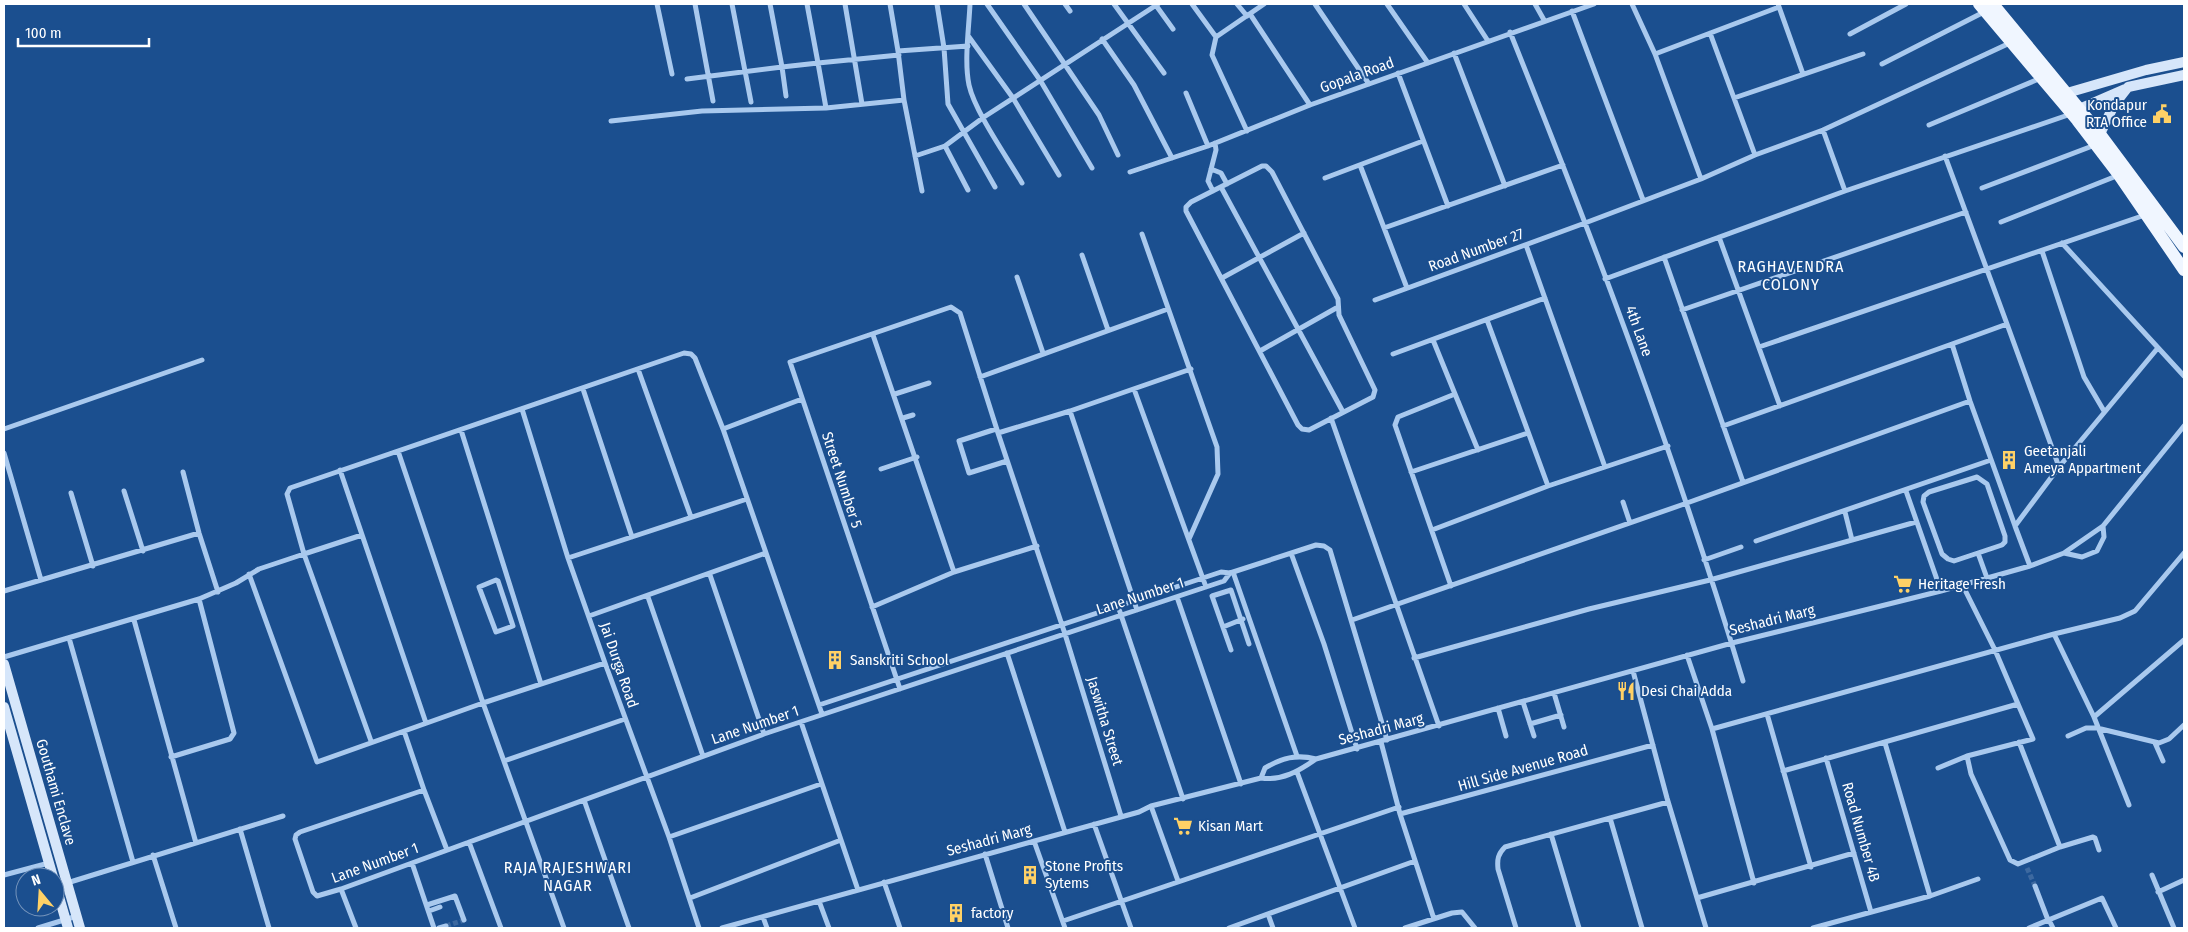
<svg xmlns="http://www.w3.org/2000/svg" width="2188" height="932" font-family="'Fira Sans Condensed',sans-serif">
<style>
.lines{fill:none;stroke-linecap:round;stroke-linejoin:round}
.street-tunnel{stroke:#3d69a0;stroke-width:5;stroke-dasharray:5 2.5;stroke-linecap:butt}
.street{stroke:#a9c9ee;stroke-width:5}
.secondary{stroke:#d6e6fa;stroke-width:10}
.primary{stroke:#f0f6ff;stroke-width:12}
.labels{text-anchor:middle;stroke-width:4;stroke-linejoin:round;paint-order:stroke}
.street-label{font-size:15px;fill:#fff;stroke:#1b4f8f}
.poi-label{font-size:15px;fill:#fff;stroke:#1b4f8f;text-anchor:start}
.neighbourhood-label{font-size:16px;letter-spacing:1px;fill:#fff;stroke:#1b4f8f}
</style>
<rect width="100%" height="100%" fill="#1b4f8f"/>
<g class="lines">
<!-- street-tunnel -->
<path class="street-tunnel" d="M2027,868L2035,886
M446,926L464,920"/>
<!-- street -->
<path class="street" d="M657,4L672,74
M695,4L713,101
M732,4L751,102
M770,4L782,67L818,63L826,108
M807,4L818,63L899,55
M845,4L862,104
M890,4L898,51L904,100L922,191
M937,4L944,48L948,104L995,187
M970,4C969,28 964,61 969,85C975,112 1007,157 1022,183
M987,4L1040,80L1092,168
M1024,4L1099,115L1118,155
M1065,4L1070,11
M1114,4L1164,73
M1155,4L1173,29
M1192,4L1216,37L1212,55L1247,131
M1237,4L1247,16
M1315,4L1369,84
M1387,4L1428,63
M1464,4L1488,41
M1535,4L1544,20
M1632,4L1655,54L1701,179
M1778,4L1803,74
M1572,11L1643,200
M1250,14L1310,105
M1510,32C1596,246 1677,461 1743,681
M1710,33L1755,155
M1850,34L1906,4
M969,37L1013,98L1059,175
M1216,37L1264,4
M1102,39L1134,85L1172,158
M898,51L968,46
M1454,53L1505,186
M1655,54L1779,7
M1882,64L1984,12
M1398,73L1448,206
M687,79L782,67L786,96
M1186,93L1208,146
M1734,98L1863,54
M611,121L702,111L826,108L904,100
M1929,125L2041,78
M1823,130L1845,191
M945,146L968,190
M915,156L945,146L984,117L1158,4
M1945,156L2007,324L1952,344L1970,401L2015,526L2059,467L2157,349
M1360,165L1407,288
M1262,166H1266L1272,172L1338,299L1339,315L1375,390L1373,397L1309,430L1302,429L1298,425L1186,211V207L1191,202Z
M1211,169L1221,173L1227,184
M1130,172L1208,146L1310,105L1594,4
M1325,178L1423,141
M1221,187L1343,412
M1982,188L2095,145
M1213,191L1208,181L1216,150L1215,143
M2001,222L2119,175
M1384,228L1563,165
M1142,234L1217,447L1218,474L1189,539
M1719,237L1780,406
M2062,243L2184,376
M1526,245L1605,467
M2042,251L2084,377L2104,411
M1082,255L1108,330
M1664,257L1743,482
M1017,277L1043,353
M1222,278L1304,233
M1605,279L1845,191L2071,114
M1375,300L1585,223L1701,179L1755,155L1823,130L2012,42
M1682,310L1966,212
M1487,320L1548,486
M2007,324L2059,467
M873,335L954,572L1037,546
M1433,340L1455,394L1398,417L1395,425L1451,586
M1759,347L2145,215
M1260,351L1338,307
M1393,354L1545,298
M638,369L691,517
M980,377L1168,309
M583,389L632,537
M1134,389L1206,587
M895,394L929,383
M1455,394L1478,450
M522,409L568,558L605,663L669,837L699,928
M1070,411L1137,610
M903,418L913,415
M1331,418L1439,726
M1723,426L1952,344
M4,429L202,360
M723,429L802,399
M996,429L959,441L969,473L1007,461
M461,430L541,684
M998,433L1070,411L1191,369
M398,451L483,703L564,928
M4,453L41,580
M881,469L917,457
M340,470L426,723
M183,472L199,533L218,592
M1411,472L1528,433
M1977,477L1987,484L2005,536V542L2002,545L1954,561L1948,559L1942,554L1923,502L1924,496L1929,492Z
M124,491L143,551
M1906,491L1941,591
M71,493L93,566
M1623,502L1630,523
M1845,512L1852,540
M2015,526L2030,566
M1432,530L1548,486L1668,446
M362,535L304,554L371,741
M1756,541L1991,460
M1291,553L1324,644L1357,749
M1978,553L1987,578
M2064,553L2082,557L2097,551L2104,537L2103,526
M568,558L747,499
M1704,560L1741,547
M1233,572L1297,756
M249,574L317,762L483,703L605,663
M710,575L764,734
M496,580L498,581L513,626L496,632L479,587Z
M4,591L199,533
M648,597L703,756
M1177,597L1241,784
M1118,606L1183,799
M872,607L954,572
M589,616L766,553
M134,620L196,843
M1352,620L1687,503L1970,401
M1223,627L1243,619
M2054,634L2094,717L2129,805
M69,638L133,862
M1231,650L1212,596L1231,590L1249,644
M1007,653L1065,832
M1687,655L1712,729L1754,883
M4,657L199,599L236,583L259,569L304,554L287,494L290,488L684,353L691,354L695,358L723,429L822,714
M1414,658L1589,609L1710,580L1916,522
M1633,671L1667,798L1706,928
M900,689L790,362L951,307L960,313L998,433L1065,634L1121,816
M1554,693L1564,727
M1523,702L1534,736
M819,705L1221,572L1230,573L1316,545L1324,546L1330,550L1387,740
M1498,708L1506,736
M1767,714L1811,867
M2094,717L2184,640
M801,722L858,890
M1530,724L1561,715
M1712,729L2054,634L2120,618L2135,611L2184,553
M404,731L424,790
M2068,736L2086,728H2097L2159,743L2169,739L2184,725
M1381,742L1400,814L1434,919
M1885,743L1930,896
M2155,743L2163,761
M1967,756L1971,774L2010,860L2018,864L2060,847L2019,742
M171,757L230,739L234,733L199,599
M1826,758L1871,912
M504,761L625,719
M1938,768L1967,756L2033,739L2018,704
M1783,771L2018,704L1995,650L1962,584
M1297,772L1355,928
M1261,778L1265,768C1282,758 1296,754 1316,759
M584,800L629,928
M1151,806L1178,881
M1400,814L1653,745
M1610,818L1642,928
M1094,824L1131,928
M240,829L269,928
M1551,834L1579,928
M669,837L821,784
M1034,841L1065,928
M469,842L501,928
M2060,847L2093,837L2095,838L2099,850
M447,850L424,790L300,832L296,835L295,839L313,892L317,896L341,889L764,734L1224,581L1230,573
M985,854L1008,928
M153,855L176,928
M412,863L434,928
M4,875L49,863
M2152,875L2174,928
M884,882L900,928
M67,883L283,816
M2035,886L2048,920
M341,889L356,928
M2158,892L2184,880
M690,898L841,840
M1697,898L1854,853
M819,901L829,928
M427,905L455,896L464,920
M429,911L440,907
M1268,914L1273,928
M763,917L767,928
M2049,920L2053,928
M1063,921L1399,807
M38,928L77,916
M439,928L446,926
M722,928L1139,812L1151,806L1261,778C1282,781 1299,771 1316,759L1732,643L1941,591L2030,566L2064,553L2103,526L2184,426
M1229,928L1415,861
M1405,928L1452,913L1462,912L1475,928
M1516,928L1498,869C1497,859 1498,854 1505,847L1668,802
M1813,928L1930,896L1978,879
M2029,928L2102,898L2116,928"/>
<!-- secondary -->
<path class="secondary" d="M2067,93L2146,70L2184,62
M2079,109L2125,89
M2100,134L2114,105L2128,87L2184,75
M4,664L80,928
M4,707L53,877
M55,883L68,928"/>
<!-- primary -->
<path class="primary" d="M1979,4L2077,120L2119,175L2184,270
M1993,4L2100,134L2184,247"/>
</g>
<!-- icons -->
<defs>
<g id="civic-bare" transform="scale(1.5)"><path d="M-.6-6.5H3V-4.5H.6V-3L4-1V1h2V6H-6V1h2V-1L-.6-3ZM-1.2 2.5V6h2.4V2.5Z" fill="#ffd166" stroke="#1b4f8f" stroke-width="2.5" paint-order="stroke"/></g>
<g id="building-bare" transform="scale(1.5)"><path d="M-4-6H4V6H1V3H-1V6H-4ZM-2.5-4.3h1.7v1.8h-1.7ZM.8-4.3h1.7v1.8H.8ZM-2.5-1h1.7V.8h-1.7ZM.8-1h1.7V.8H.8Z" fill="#ffd166" stroke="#1b4f8f" stroke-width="2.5" paint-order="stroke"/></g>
<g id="supermarket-bare" transform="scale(1.5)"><path d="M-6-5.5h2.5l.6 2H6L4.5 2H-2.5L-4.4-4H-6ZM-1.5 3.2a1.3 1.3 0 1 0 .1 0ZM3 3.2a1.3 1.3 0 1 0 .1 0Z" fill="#ffd166" stroke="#1b4f8f" stroke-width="2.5" paint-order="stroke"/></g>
<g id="restaurant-bare" transform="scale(1.5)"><path d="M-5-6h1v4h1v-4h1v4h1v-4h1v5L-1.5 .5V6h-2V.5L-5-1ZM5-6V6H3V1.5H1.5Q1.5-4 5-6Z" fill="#ffd166" stroke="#1b4f8f" stroke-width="2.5" paint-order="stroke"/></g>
</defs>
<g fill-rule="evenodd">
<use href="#civic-bare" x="2162" y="114"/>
<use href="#building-bare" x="2009" y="460"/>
<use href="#supermarket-bare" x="1903" y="584"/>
<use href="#building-bare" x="835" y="660"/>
<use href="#restaurant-bare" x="1626" y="691"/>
<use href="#supermarket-bare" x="1183" y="826"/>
<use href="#building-bare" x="1030" y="875"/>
<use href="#building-bare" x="956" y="913"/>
</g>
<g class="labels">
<!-- street labels -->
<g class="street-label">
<text transform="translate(1357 75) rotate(-20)" y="5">Gopala Road</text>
<text transform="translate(1476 250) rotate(-20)" y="5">Road Number 27</text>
<text transform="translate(1639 331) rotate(70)" y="5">4th Lane</text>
<text transform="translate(842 480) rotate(72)" y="5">Street Number 5</text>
<text transform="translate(1140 596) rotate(-18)" y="5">Lane Number 1</text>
<text transform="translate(1772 620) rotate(-14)" y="5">Seshadri Marg</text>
<text transform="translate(619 665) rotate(71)" y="5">Jai Durga Road</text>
<text transform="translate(1105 721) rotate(73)" y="5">Jaswitha Street</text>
<text transform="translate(755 725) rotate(-19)" y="5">Lane Number 1</text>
<text transform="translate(1381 729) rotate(-15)" y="5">Seshadri Marg</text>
<text transform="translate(1523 768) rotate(-16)" y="5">Hill Side Avenue Road</text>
<text transform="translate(56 792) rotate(74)" y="5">Gouthami Enclave</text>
<text transform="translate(1861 832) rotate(74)" y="5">Road Number 4B</text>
<text transform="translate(989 840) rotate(-15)" y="5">Seshadri Marg</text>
<text transform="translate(375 863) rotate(-20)" y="5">Lane Number 1</text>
</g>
<!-- poi labels -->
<g class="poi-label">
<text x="2147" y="110" text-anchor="end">Kondapur<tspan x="2147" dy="17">RTA Office</tspan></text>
<text x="2024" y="456">Geetanjali<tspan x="2024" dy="17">Ameya Appartment</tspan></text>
<text x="1918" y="589">Heritage Fresh</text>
<text x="850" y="665">Sanskriti School</text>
<text x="1641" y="696">Desi Chai Adda</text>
<text x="1198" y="831">Kisan Mart</text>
<text x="1045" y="871">Stone Profits<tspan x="1045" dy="17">Sytems</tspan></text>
<text x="971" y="918">factory</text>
</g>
<!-- neighbourhood labels -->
<g class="neighbourhood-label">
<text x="1791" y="272">RAGHAVENDRA<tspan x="1791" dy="18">COLONY</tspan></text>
<text x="568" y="873">RAJA RAJESHWARI<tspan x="568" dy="18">NAGAR</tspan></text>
</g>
</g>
<!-- border -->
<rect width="2188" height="932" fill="none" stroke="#ffffff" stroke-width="10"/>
<!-- north arrow -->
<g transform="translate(40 892) rotate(342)"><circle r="24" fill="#1b4f8f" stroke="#7695bc"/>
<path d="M0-4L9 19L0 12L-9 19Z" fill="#ffd166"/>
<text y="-8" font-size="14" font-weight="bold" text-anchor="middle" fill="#ffffff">N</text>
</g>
<!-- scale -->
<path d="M18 38v8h131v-8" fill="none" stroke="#ffffff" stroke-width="2.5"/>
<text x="25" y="38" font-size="15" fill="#ffffff" stroke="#1b4f8f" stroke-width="4" paint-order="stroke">100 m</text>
</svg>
